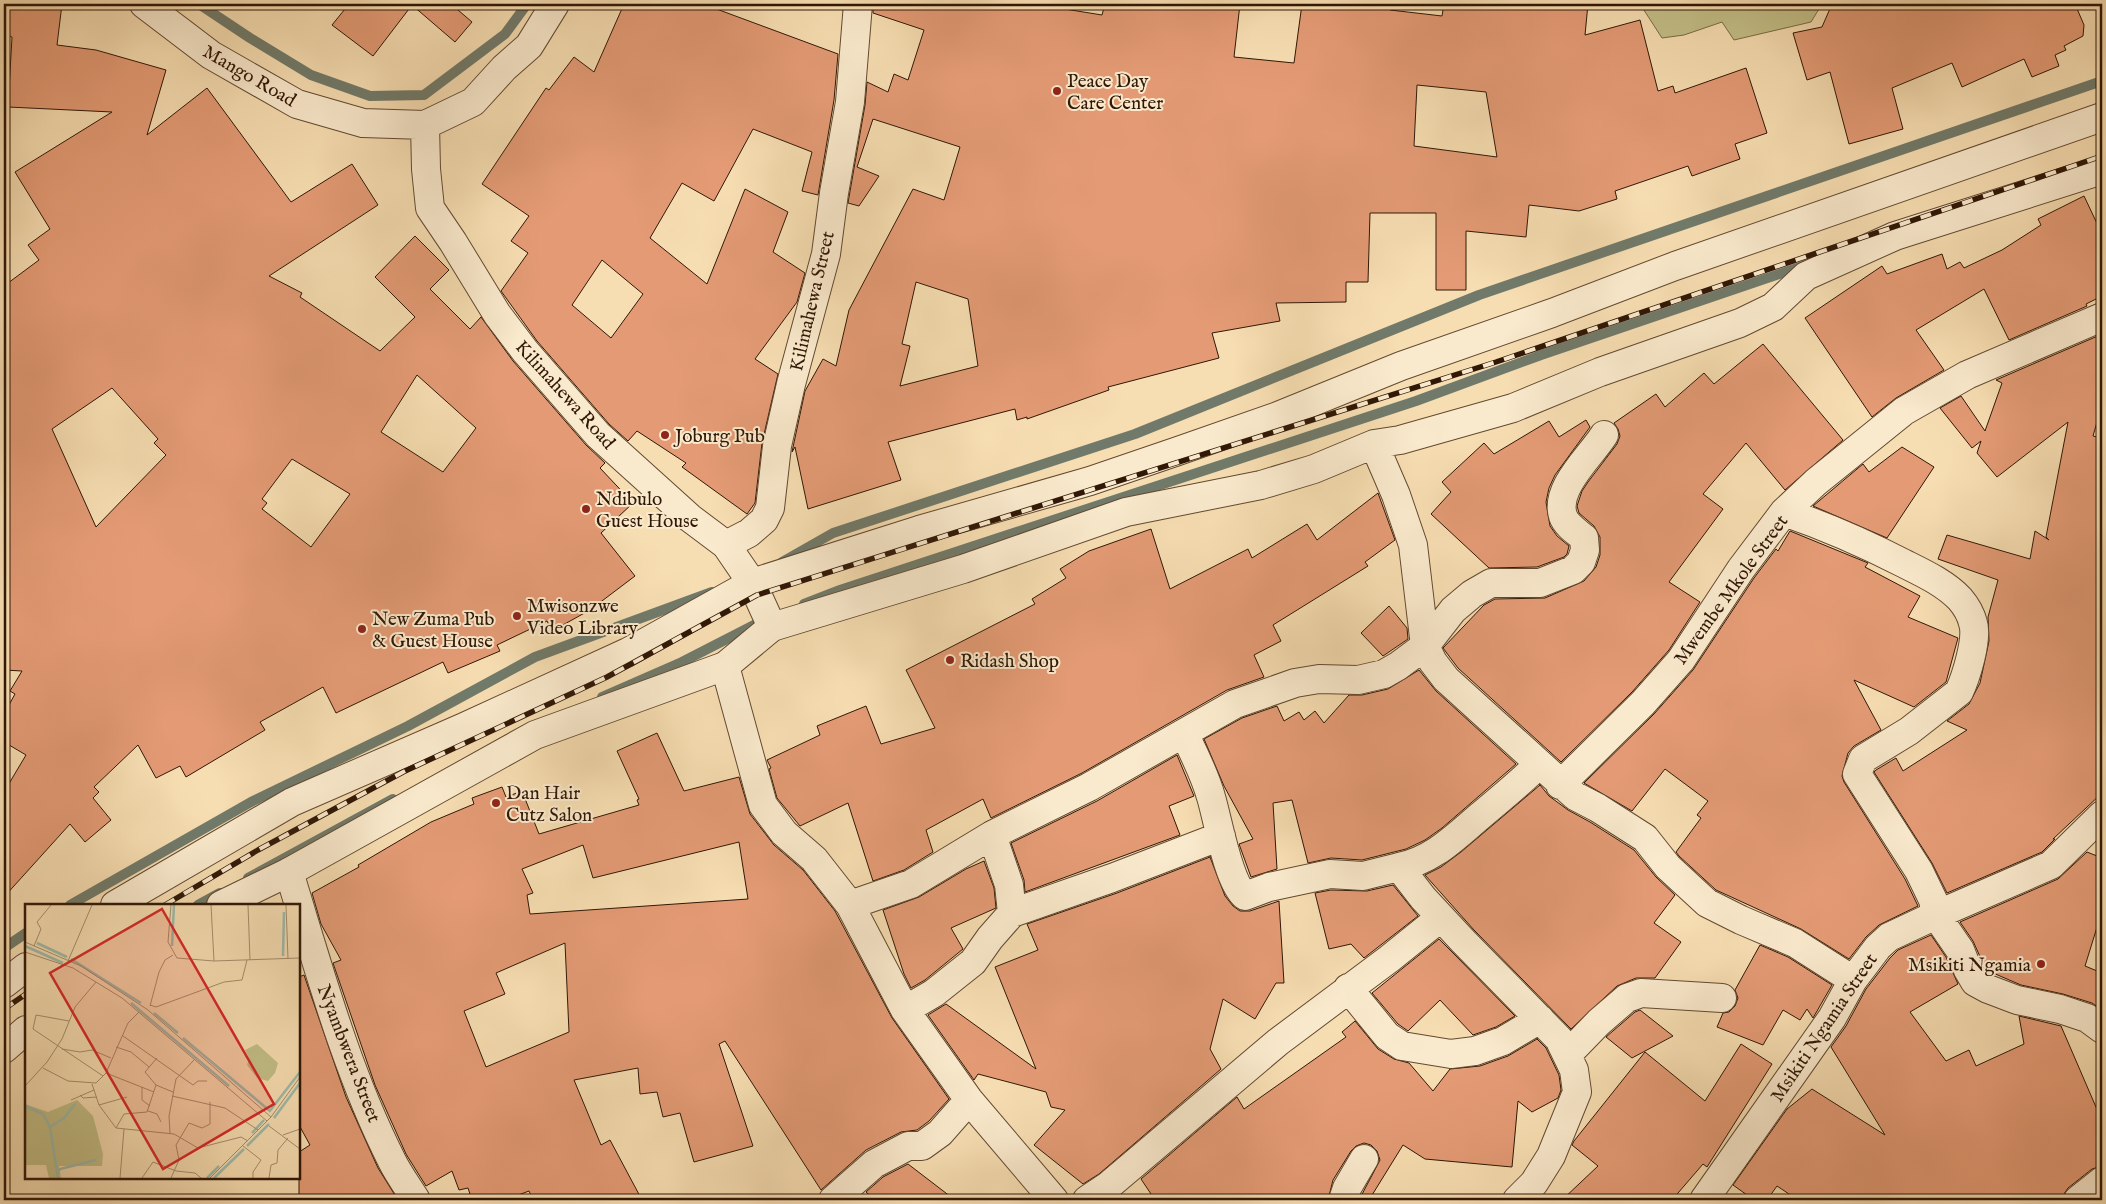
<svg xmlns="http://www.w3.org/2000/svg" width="2106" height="1204" font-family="'IM FELL English',serif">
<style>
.green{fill:#c3bf87;stroke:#7a6b46}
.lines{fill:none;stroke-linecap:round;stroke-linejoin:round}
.stream{stroke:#717a6a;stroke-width:10}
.building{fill:#e49b75;stroke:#301706;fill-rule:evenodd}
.minor-casing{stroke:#624931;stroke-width:30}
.tertiary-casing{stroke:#624931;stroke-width:30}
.minor{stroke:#faeacd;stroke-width:28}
.tertiary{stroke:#faeacd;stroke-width:28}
.rail-casing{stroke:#301706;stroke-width:5.5}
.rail{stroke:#faeacd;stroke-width:4;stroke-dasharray:11;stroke-linecap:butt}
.poi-dot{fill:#8f2418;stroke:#faeacd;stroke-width:2}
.labels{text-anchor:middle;stroke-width:4;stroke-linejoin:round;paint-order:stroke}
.street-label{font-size:19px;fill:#301706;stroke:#faeacd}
.poi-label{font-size:19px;fill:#301706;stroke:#faeacd;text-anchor:start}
.inset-river{fill:none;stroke:#9dbcac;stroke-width:2.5}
.inset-road{fill:none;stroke:#a78e6d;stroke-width:1}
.view{fill:#d62828;fill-opacity:0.15;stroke:#d62828;stroke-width:2.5}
.inset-edge{fill:none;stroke:#301706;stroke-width:2.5}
</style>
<rect width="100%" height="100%" fill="#f7deb2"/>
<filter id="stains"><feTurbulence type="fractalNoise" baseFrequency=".004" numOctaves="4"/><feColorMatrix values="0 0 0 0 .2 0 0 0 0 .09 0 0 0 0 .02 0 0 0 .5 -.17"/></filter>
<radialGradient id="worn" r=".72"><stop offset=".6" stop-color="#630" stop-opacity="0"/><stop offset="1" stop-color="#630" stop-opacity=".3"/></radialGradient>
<!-- green -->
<path class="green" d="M1640,4H1822L1811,22L1734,40L1722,22L1684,35L1662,38Z"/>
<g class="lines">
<!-- stream -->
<path class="stream" d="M199,4L250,38L311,75L370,96L424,95L505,34L527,4
M782,562L833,533L1135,434L1479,295L2102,81
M804,604L840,590L1416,401L1541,355L1806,265
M602,697L682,662L760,622
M248,878L393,799
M70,905L251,802L408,726L535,657L712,592
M198,905L220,893
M4,948L26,933"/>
</g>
<!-- building -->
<path class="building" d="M4,4H62L57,45L96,50L166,70L147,135L207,88L291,202L352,164L378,205L269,276L302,293L300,297L380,351L415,317L375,277L415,236L449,270L430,289L470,329L481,317L513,361L586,445L605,463L600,468L633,503L601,533L635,576L590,610L552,631L547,621L497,645L500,651L448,673L443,662L336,713L323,687L260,722L265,730L186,777L180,766L156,778L138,745L94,787L99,792L93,798L111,820L85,842L70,824L4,897V792L26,755L4,742V714L15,694L10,691L22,671L4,670V286L39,260L28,245L50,229L15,172L112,112L8,107L12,37L4,35ZM417,375L476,428L443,472L381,432ZM112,388L158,439L154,443L166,455L96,527L52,429ZM292,459L350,494L311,547L262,509L267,503L262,499Z
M349,4H451L472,22L455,42L412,5L373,56L332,25Z
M624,4H703L838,54L834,100L818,195L802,191L812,152L753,129L714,201L682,183L650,238L707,284L745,189L788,212L773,252L805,273L797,302L755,359L778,374L762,443L755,503L747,514L682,467L686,463L637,431L628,441L609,424L537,341L501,291L528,253L511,241L529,216L482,184L546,88L549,90L574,57L594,72ZM602,260L643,294L611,338L572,305Z
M873,4H1034L1102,15L1105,4H1240L1234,57L1294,63L1302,4H1391L1390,10L1442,16L1444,4H1588L1585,35L1640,20L1658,91L1673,86L1675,93L1746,68L1767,133L1735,144L1740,159L1692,176L1688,166L1615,191L1617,199L1579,211L1529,205L1526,237L1466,231V290H1436V213H1370L1368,282H1346V302L1276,303L1280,321L1212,333L1219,358L1108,387L1109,390L1027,419V417L1017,420L1015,409L888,442L901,480L808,509L795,447L792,452L805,391L823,359L836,366L849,310L913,189L944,200L960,147L873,119L857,167L879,176L859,206L848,203L865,105L867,82L888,92L894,74L908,80L924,30L873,13ZM1417,85L1486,92L1497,157L1414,146ZM916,282L968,299L978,366L900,386L910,346L902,344Z
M1832,4H2075L2084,25L2083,36L2064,46L2066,50L2055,55L2059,66L2032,77L2024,59L1962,87L1952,63L1892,88L1903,129L1849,144L1830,72L1807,80L1793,33L1822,27Z
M2084,196L2102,234V296L2086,304L2087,306L2009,340L1984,289L1916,330L1944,370L1896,398L1872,417L1805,318L1882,266L1887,274L1942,254L1947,269L1960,262L1964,268L2002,250L2041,225L2038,219Z
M2100,335L2102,341V405L2093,436L2102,438V793L2053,839H2055L2042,852L1947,893L1932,863L1874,772L1876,770L1896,758L1903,771L1967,730L1947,721L1969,704L1980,683L1989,641L1988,617L1998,580L1938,559L1947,535L2030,559L2035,531L2049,540L2046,537L2068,422L1997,477L1977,453L1981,441L1972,448L1940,408L1961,396L1985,431L2002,383L1996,380Z
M1763,344L1843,440L1785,490L1746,443L1703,494L1723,509L1669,582L1700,602L1669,650L1632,692L1561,762L1458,668L1443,648L1484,605L1495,599L1545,598L1584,581L1596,567L1600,555V537L1594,526L1579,513L1577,506L1582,491L1588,482L1617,444L1620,436L1618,429L1614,423L1656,394L1665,407L1704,373L1714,384Z
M1586,420L1590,427L1555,475L1549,488L1546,502L1550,526L1557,536L1569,546L1567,554L1564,557L1537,567L1489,568L1431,514L1451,492L1442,482L1484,443L1494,454L1549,421L1559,437Z
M1902,447L1934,467L1887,538L1813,506L1863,464L1869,472Z
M1378,493L1395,540L1365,562L1368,566L1273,625L1281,641L1254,655L1264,677L1227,690L1082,773L991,818L983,799L926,830L933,852L904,870L873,881L848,803L800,826L777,798L769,769L771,768L767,760L820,735L817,726L866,706L881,744L935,728L906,670L1035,604L1032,599L1066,578L1060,569L1089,551L1151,529L1170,589L1248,549L1252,558L1307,524L1317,540Z
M1790,531L1868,563L1865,567L1920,596L1908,617L1958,638L1946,682L1914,707L1854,680L1881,730L1854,746L1848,753L1842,776L1844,782L1905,879L1918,906L1879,925L1866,937L1849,959L1801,929L1716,890L1679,856L1676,852L1701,818L1697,815L1708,801L1665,769L1632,811L1584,783L1654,714L1693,670L1754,578L1776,549L1778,551Z
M1389,606L1407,628L1408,639L1383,656L1361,633Z
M1419,670L1436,691L1516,764L1442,828L1425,840L1406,849L1362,860L1331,858L1308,863L1292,800L1273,803L1277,869L1251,877L1239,844L1253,839L1224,786L1204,739L1242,718L1277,706L1284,721L1299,712L1304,720L1315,711L1324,723L1349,695H1362L1388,689Z
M657,733L684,791L739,777L750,814L774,845L803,870L835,911L892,1018L949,1099L929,1121L917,1130L901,1132L866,1150L821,1190L725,1041L719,1044L753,1146L694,1162L680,1113L663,1117L657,1092L640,1094L638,1068L574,1080L601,1145L610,1140L642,1200H533L529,1191L505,1200H472L468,1188L459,1190L452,1171L426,1186L406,1154L375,1085L333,963L341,960L321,924L312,893L359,867L358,865L431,822L474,804L472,798L502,787L506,797L522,791L539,834L639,805L637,800L639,799L617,751ZM739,842L748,899L530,914L527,895L533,893L522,869L583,845L593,878ZM565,943L569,1032L486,1067L464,1011L505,994L496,973Z
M1177,755L1194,796L1169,806L1180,835L1025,892L1024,880L1011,843L1097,801Z
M1540,785L1549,796L1568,810L1590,822L1634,850L1656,877L1675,895L1654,923L1681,942L1655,978H1636L1617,986L1571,1029L1474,930L1425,875L1441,867L1461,852Z
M2087,852L2102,858V911L2085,966L2102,973V1010L2092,1003L2063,994L2021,985L1986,970L1973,941L1960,922L2058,879Z
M1210,857L1225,896L1233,906L1240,911H1250L1279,901L1284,983H1276L1255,1019L1223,999L1210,1049L1221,1069L1099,1174L1083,1184L1034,1145L1065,1110L1051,1107L1046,1092L978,1074L974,1080L928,1015L946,1004L1036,1069L995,967L1038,950L1027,924L1117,893Z
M984,861L994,888L996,908L951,928L963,949L925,980L911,988L904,974L883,910L919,897L966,869Z
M1393,885L1418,916L1364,958L1351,944L1329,949L1315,893L1331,890L1367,891Z
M1931,935L1946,957L1958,984L1910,1012L1946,1061L1969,1050L1976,1066L2024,1044L2019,1016L2061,1026L2102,1121V1166L2092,1169L2068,1188L2064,1194L2063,1200H1798L1777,1186L1767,1200H1754L1733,1185L1787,1109L1812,1089L1885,1135L1831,1047L1846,1026L1866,989L1890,958L1898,950Z
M1439,939L1452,952L1515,1016L1496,1027L1473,1035L1440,1000L1408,1031L1398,1024L1372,993Z
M1760,945L1788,957L1832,985L1813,1018L1807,1009L1800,1020L1783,1010L1763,1045L1717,1027L1723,1013L1729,1012L1735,1006L1738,998L1735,990Z
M304,975L346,1097L378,1168L398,1200H299V1152L310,1145L299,1125V977Z
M1640,1010L1673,1036L1632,1058L1606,1037L1635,1012Z
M1355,1021L1378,1049L1394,1059L1409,1063L1433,1091L1450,1069L1480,1066L1508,1056L1537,1039L1546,1048L1559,1075L1561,1090L1558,1098L1532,1112L1518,1101L1512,1167L1425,1159L1403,1145L1369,1200H1359L1380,1160L1377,1151L1371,1145L1364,1143L1356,1146L1351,1151L1333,1180L1328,1200H1155L1141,1179L1237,1097L1244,1109L1346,1037L1342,1032Z
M1741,1044L1772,1064L1707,1167L1703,1164L1672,1200H1562L1598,1166L1572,1145L1574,1141L1645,1052L1705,1101Z
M908,1164L955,1200H875L866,1192L883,1177Z"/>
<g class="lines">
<!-- minor casing -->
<g class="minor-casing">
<path id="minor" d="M1374,444L1396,495L1413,545L1425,646L1433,662L1446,679L1575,796L1598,808L1645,838L1668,867L1707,903L1741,920L1795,943L1853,980
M1784,512C1825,526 1864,543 1903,563C1923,573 1945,583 1960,599C1966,606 1971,615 1973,623C1978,639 1966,677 1959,692L1909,731L1863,759L1857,774L1919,871L1933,900L1936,915L1960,950L1968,970L1975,982L1988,989L2017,1000L2060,1009L2087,1018L2102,1029
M726,545L749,533L764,520L770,508L777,446L791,384L826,254L834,193L850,102L858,4
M772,627L963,569L1126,512L1261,485L1314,469L1374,444L1400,440L1513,408L1600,372L1740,323L1773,307L1806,276L1895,236L2102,170
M725,666L763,805L784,833L814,859L850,905L905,1010L969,1100L1054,1200
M1184,733C1194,754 1205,775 1211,797C1218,820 1228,882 1245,896L1269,887L1330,874L1363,876L1399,867
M1560,785L1643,703L1681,660L1741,569L1784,512L1816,482L1904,411L1967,375L2102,317
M992,835L1009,885L1012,913
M115,905L292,802L464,727L628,652L752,583L919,530L1090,481L1178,451L1278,416L1401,366L1552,313L1675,266L2102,117
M221,905L289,872
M850,905L911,884L992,835L1089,787L1235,704L1295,683L1319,679L1358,680L1384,674L1398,666L1425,646L1453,610L1472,594L1491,583H1540L1573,570L1581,562L1585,550L1584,538C1577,532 1566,525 1563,516C1554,488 1591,456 1604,435
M4,984L26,967
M1348,988L1387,1036L1402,1046L1451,1054L1475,1051L1503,1041L1540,1019
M905,1010L934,993L973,962L990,938L1012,913L1112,878L1221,836
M4,1049L26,1030
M1567,1055L1599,1022L1627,998L1641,993L1722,998
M833,1200L874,1164L908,1146H922L940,1133L969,1100
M1087,1200L1108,1186L1278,1042L1389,959L1440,918
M1343,1200L1347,1188L1364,1159
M1517,1200L1534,1183L1551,1156L1577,1092L1574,1070L1559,1039L1463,941L1423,898L1399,867C1433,860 1454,838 1480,816C1500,799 1520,783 1538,765
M1704,1200L1832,1018L1853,980L1878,947L1889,937L1936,915L2051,865L2102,815
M2078,1200L2102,1181"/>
</g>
<!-- tertiary casing -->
<g class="tertiary-casing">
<path id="tertiary" d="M144,4L211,55L297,104L363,123L425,125L473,102L504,68L529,46L555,4
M416,1200C408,1187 399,1175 392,1161C346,1070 319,969 289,872L535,735L725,666L772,627L752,583L726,545L690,518L598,435L525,351L497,314L453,242L430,208L426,169L425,125"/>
</g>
<!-- minor -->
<use href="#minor" class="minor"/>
<!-- tertiary -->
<use href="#tertiary" class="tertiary"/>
<!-- rail casing -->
<g class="rail-casing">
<path id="rail" d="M165,905L258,850L403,772L607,677L757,595L1496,362L2102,156
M4,1009L26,994"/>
</g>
<!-- rail -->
<use href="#rail" class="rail"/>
</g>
<!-- markers -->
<g class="poi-dot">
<circle cx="1057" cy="91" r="5"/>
<circle cx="665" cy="435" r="5"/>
<circle cx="586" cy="509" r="5"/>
<circle cx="517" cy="616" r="5"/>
<circle cx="362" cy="629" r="5"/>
<circle cx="950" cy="660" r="5"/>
<circle cx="496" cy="803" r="5"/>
<circle cx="2041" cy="964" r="5"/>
</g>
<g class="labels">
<!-- street labels -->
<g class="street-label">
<text transform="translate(250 75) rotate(30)" y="7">Mango Road</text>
<text transform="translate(811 301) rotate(-77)" y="7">Kilimahewa Street</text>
<text transform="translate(566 394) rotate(48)" y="7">Kilimahewa Road</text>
<text transform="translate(1730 589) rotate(-54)" y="7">Mwembe Mkole Street</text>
<text transform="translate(1823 1027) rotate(-56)" y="7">Msikiti Ngamia Street</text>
<text transform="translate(350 1053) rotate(69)" y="7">Nyambwera Street</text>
</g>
<!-- poi labels -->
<g class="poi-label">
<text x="1067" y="87">Peace Day<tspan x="1067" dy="22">Care Center</tspan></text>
<text x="675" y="442">Joburg Pub</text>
<text x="596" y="505">Ndibulo<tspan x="596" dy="22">Guest House</tspan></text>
<text x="527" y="612">Mwisonzwe<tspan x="527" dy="22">Video Library</tspan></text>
<text x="372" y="625">New Zuma Pub<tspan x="372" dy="22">&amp; Guest House</tspan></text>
<text x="960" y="667">Ridash Shop</text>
<text x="506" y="799">Dan Hair<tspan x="506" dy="22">Cutz Salon</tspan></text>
<text x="2031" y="971" text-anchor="end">Msikiti Ngamia</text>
</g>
</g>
<!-- overview -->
<g transform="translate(25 904)">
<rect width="275" height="275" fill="#f7deb2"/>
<path d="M232,140L253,159L250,169L243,177L232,174L222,161L224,154L220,146ZM52,196L68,212L78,250L77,262H34L36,274H24L21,261H0V200L23,208Z" fill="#c3bf87"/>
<path class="inset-river" d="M12,39L42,53M0,42L38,59M147,42L149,1M258,52L259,8M46,55L116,99M106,99L204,182M129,109L153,129M158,134L245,207M0,202L18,210L25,223L33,274M244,208L275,168M249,214L275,179M25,223L39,214L50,200M227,229L239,216M222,242L244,220M32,269L35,265L71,256M182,274L194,262M189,274L219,245"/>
<path class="inset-road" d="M146,1L143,38L152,54L189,57L275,54M186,1L189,57M223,1L225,56M261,1L263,55M0,38L56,62L123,106L246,213M9,42L16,25L12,18L26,1M0,48L48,64L97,94L242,217M43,57L67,1M125,101L131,103L199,78L217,76L222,56M125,102L134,68L140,56L148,51M44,117L11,111L8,125L78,172M98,132L168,181L173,177H182M91,143L106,148L124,163M37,145L55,148L67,146L86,154M18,164L43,177L71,179L81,169L103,119L114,108M81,169L129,188M67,180L74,201L91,224L149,230L173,244L216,233L223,237M131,181L120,168L132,154M0,182L22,158L37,135L50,103L71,78M117,183V196L125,202M55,191L58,194L72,193M147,192L200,204L233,226M46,196L69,186M74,201L102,193M123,207L132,210L136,218M244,222L275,245M91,224L99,210L122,208L131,181L148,188M145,229L144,212L151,175L169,156M258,231L275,225M218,242L236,256L228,268V274M95,274L99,225M117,274L128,258L151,267L170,269L176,274M146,274L154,256L151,241L164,219L177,224L185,220V198M185,274L246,213L275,173M244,274L246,261L252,259L253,246L263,234"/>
<path class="view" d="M137,5L249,200L138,265L25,69Z"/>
<rect width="275" height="275" class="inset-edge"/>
</g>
<!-- margin -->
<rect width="2106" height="1204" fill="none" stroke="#f7deb2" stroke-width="20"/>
<rect x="5" y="5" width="2096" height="1194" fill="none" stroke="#301706" stroke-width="2.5"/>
<rect x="10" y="10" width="2086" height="1184" fill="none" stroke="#301706"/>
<rect width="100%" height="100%" filter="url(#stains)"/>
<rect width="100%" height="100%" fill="url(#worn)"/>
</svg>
